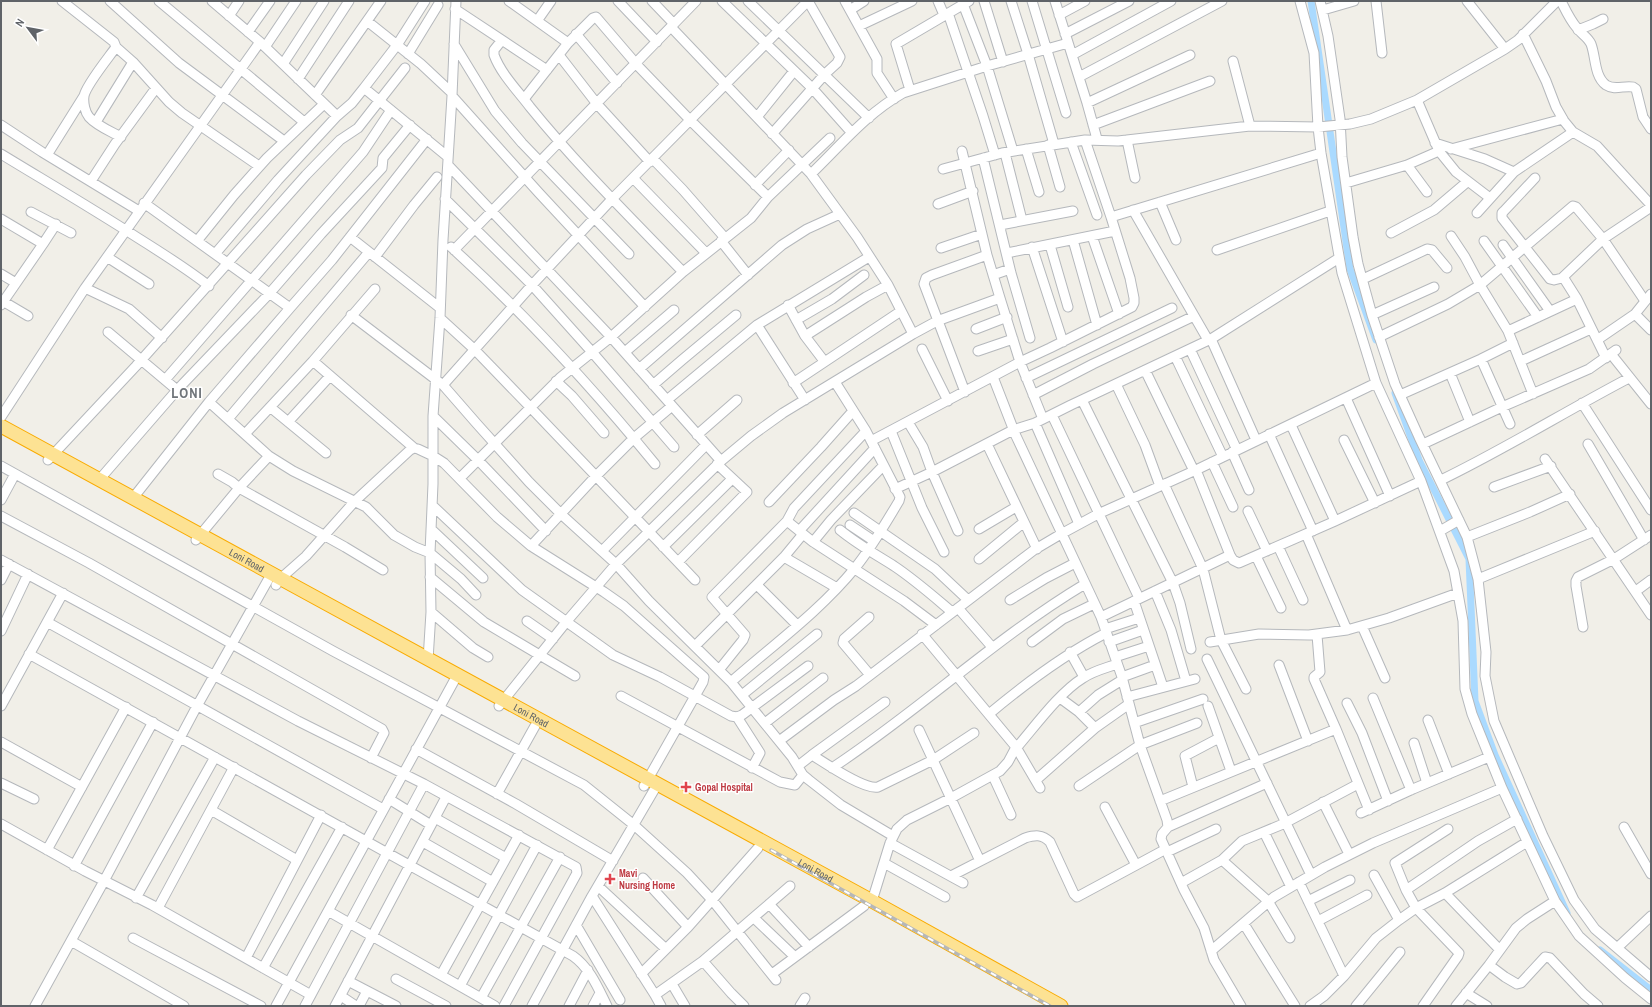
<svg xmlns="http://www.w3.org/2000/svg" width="1652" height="1007" font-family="'Archivo Narrow',sans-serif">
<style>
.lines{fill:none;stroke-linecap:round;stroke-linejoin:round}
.canal{stroke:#aadaff;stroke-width:7}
.minor-casing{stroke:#b5b8bc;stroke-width:11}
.highway-casing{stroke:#f9ab00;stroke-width:15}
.minor{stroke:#fff;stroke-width:9}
.highway{stroke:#fde293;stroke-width:13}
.rail-casing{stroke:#b6b7b8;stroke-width:3.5}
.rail{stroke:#fff;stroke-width:2;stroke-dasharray:6;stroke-linecap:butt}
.health-dot{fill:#e0444e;stroke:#fff;stroke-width:1.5}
.labels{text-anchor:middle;stroke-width:3;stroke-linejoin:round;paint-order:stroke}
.street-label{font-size:10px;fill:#5f6368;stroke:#fff}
.health-label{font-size:10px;font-weight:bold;fill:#be3a42;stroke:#fff;text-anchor:start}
.district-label{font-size:14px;font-weight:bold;letter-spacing:1px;fill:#70757a;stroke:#fff}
</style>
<rect width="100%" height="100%" fill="#f1efe8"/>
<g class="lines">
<!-- canal -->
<path class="canal" d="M1311,1L1350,269L1376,340
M1395,393L1419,460L1469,559L1475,701L1495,755L1567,913
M1600,950L1651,990"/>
<!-- minor casing -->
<g class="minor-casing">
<path id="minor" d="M62,1L114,42L116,47L133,62L169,102L182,113L259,166
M110,1L179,63L284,141
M159,1L304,122
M509,1L568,43
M618,1L657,42
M652,1L674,24
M722,1L812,88L852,133
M748,1L869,118
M845,1L877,59V73L894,99
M938,1L944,15
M984,1L1003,62
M1011,1L1028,54L1054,144
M1032,1L1066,113
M1055,1L1087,103L1097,139
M1300,1L1314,53L1318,127L1321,153L1342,273L1376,383L1421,481L1454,571L1463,621L1465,689L1472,714L1502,788L1555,901L1579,936L1625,978L1651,999
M1320,1L1328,36L1340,119L1342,157L1353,237L1358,264L1372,315L1395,384L1419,437L1467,537L1478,579L1486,652L1485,676L1494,721L1543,836L1574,900L1595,929L1651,977
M1376,1L1382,53
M1467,1L1505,49
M1561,1C1566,11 1570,20 1577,28C1581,34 1588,37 1591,44C1596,57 1594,76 1606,85C1615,91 1624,85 1633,87L1636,89L1643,117L1651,129
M963,4L987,66L1013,151
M455,9L547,70
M850,10L864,1
M1323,10L1354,1
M948,13L983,116L995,155
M1059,15L1085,1
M229,16L239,1
M367,21L421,64L452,93
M537,21L551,1
M859,26L912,1
M671,27L811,174L857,237L888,285L913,334
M1578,30L1593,24L1603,19
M248,32L270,1
M576,34L617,83
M1065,34L1129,1
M1523,34L1546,81L1556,107L1564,121L1573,132L1597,146L1651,205
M502,40L494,50V55C501,74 518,91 530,107C577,165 631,218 683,272
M260,42L337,116L352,103L364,88L448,157
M454,44L495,111L522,143L629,254
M116,47C109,57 86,85 84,96C83,103 85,112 89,117C97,126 110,131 121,137
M265,47L296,1
M408,54L438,5
M559,55L597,104L650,162
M1072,55L1171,1
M1233,61L1250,126
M283,64L324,1
M1079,77L1222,1
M298,79L349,1
M364,88L397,45L425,1
M910,90L896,44L969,1
M315,95L381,1
M452,96L539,193L645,307
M524,99L568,43L593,18L596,17L638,66L691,121L768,197
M1417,100L1439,151L1456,172L1490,198
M1087,103L1190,55
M757,117L794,71
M96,122L133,62
M1,125L42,152L139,211
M1093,125L1210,81
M772,134L825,74L837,63L840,57L808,1
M1127,140L1135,178
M1071,142L1097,215
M1435,143L1485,159L1514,172
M1048,145L1060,187
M1026,149L1039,192
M1451,149L1563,119
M962,151L987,255L1000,298L1020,362L1043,419
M1005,153L1022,220
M1,154C47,182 93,209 138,238C162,253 186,268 209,286
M47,155L84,96
M983,158L1011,273L1030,338
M653,159L683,190L725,238
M448,165L611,337L721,461
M1407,165L1427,192
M943,169L1002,153L1085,140L1118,141L1250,126L1318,127L1350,124L1371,119L1417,100L1505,49L1518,40L1557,1
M811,174C840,146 867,113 903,93L987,66L1068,43
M633,178L706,253
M1535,178L1504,211L1502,213V218L1550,279L1554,280L1562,278L1565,280L1577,299L1606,358
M91,181L115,144L156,88
M1346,183L1407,165L1439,151
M755,185L789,150
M445,199L532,285L592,352L674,447
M1160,202L1176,240
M144,203L290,308L332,260L427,139
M938,204L973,191
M1133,210L1208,340
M31,212L71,233
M1477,213L1514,172L1573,132
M1111,217L1321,153
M1,219L43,244L56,224
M1000,225L1073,211
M1391,233L1434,210L1467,182
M1092,236L1119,314
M1451,236L1465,257L1480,285L1508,331L1533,394
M350,237L440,308
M1073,240L1097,325
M197,241L234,195L267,158L324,104
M721,241L748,275
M1484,241L1538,317
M1050,245L1068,307
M1503,245L1550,311
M451,247C525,314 592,387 655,464
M1032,247L1063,342
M941,248L982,234
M454,250L696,1
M1217,250L1330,211
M1007,253L1115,231
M215,254L278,180L337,116
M107,257L149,284
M375,257L414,205L437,177
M1,274L16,283
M993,275L1010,269
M1562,278L1603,239L1651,207
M1363,279L1427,249L1432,250L1447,268
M85,288L129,309L162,338
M1,300L28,316
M1,305L43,244
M788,305L805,336L824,361
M1635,314L1651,330
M351,315L443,385L477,424L529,482L562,515L616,564L649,601L731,682L792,757L803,775L809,780L841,805L893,836
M1372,315L1434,287
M440,318L475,350L530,407L695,580
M796,320L832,299L864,275
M976,329L1007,317
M1508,331L1577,299
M108,332L177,390
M805,336L866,297L888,285
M1379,337L1448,304L1480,285L1573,206L1576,207L1603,239L1645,301
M1211,339L1256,440
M1597,340L1635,314L1651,294
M922,349L948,401
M1190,349L1237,450
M978,351L1013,339
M625,352L674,310
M1611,354L1651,404
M1175,356L1223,457
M1481,359L1510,424
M313,361L414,448
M1521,361L1591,329
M639,369L782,245L807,229L840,214
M1145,370L1194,471
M1450,373L1470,422
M993,377L1016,436L1101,617L1122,677L1140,745L1167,820L1168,827L1162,834L1161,839L1184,890L1204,928L1214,960L1241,1006
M1026,378L1172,308
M165,380L363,152L391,110
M556,381L572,396L604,433
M793,383L901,311
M1116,384L1145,445L1160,486
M443,385L532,285L613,198L808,1
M653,385L682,360L736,315
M965,392L924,284L926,278L932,275L987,255
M1033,395L1093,364L1194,316
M1400,395L1481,359L1513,343
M1346,398L1390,496
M667,400L757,325
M805,400L757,325L869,257
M1082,400L1173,583L1180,603L1191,649
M209,402L269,456L293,471L366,507L394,535L415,547L430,553L461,579L476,595
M1582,403L1651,510
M270,407L326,453
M1052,415L1139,598
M433,416L478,460L546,531
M1,417L85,288L260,42L212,1
M228,419L369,252
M288,422L330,376
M908,422L923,447L932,472L958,531
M1035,423L1079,524
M1291,425L1335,521
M891,431L922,508L944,552
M245,434L313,361L375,289
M1269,434L1313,531
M697,435L737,400
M1344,440L1375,503
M871,441L1020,362L1050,348L1132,307L1134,303V298L1130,278L1111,217L1085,140
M987,444L1037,549
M1423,444L1502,407L1589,369L1616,350
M1588,444L1644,540
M1232,452L1249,490
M1545,459L1651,615
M48,460L136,366L306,175L340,140L358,128L405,68
M1212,462L1233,507
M1,466L333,651L584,785L634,825L687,873L713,901L776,980
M1196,470L1230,555L1233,560L1239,563L1333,522L1421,481
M218,474L232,482L239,488L345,547L383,570
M460,478L561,377L611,337L683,272L751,218L768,197L830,138
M99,480L177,390L269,294L321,234L382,168L383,158L410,125
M1441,480C1505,449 1566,411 1629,378
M1164,484L1203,569L1221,640L1246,689
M1494,487L1551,466
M895,489L932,472L1013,430L1035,423L1071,405L1211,339L1339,258
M133,498L209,402L290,308
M1,500L15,474
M769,502L821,447L853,411
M433,506L522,590L613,655L660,677L731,716L737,717L742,715L808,666
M1248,511L1267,551
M854,513L935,569L968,600
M1,516L89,563L382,729L384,733L371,758
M787,521L794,508L866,431
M850,525L874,541
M431,529L483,578
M979,529L1016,507
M840,530C857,544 875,554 894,566C915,580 933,596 952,612
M799,531L875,448
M1440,531L1459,520
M1306,534L1347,630
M1467,537L1530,512L1570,494
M196,540L239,488L269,456
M813,542L831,520L883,466
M531,546L595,477L634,438L672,406
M1278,546L1303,600
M663,547L732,479
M602,551L706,445
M1256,556L1281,608
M784,557L837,588
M979,559L1024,522
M1,560L298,721L424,784L576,867L577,873L504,1006
M678,562L747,492L717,464
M430,577L484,622L575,676
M1478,579L1595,531
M1,580L9,564
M276,585L280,579L306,556L355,501L410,450L414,448L418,449L433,456L444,463L497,517L531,546L604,592L624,606L704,677L703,682L644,786
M757,585L797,625
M1155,591L1171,630L1186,681
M1636,591L1651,580
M1010,600L1046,578L1075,563
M1134,601L1163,687
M958,608L992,647
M431,612L473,648L488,657
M869,617L844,639L843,643L870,675
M1101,617L1230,555
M527,621L553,639
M47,622L383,809
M1362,626L1385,678
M1583,627L1576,586V581L1578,577L1614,559L1651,535
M1105,629L1139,618
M1,631L28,574
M922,634L1016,747L1018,746C1036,725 1060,692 1083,678C1093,671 1106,668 1117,664
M1317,635L1320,672L1314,677V679L1336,729L1369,810
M1032,642L1063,619L1094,604
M1109,642L1143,630
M1210,642L1259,634L1309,635L1347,630L1389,618L1458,593
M695,646L784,557L803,534
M1070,652L1084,677
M29,654L573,956C590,968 598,988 607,1006
M1115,657L1149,646
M1207,659L1311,875
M428,660L431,612L430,553L433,484V416L440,318L443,240L452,96L456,1
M1279,665L1308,741
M719,670L743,640L745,635L712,597L787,521L813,542L904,601L936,625
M1122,677L1155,665
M731,682C773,645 820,611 855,568C872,547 885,524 899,501L900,497L866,431L835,382
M742,695L817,634
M621,696L780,782L795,785L803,775
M1127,697L1195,679
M1060,698L1079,712L1095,728
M1373,698L1411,790
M1347,703L1362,733L1388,801
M1,706L63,593
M499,706L567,621L616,564L721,461L751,436L783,413L913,334L937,321L1000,298
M1208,706L1231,771
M1079,712L1098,695L1122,680
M989,714C1026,683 1063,655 1106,633
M737,717L760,753L752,768
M1428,720L1449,774
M765,723L823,678
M1134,723L1203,699
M919,730L980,861
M779,741L834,700L856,686L1034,550L1061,534L1098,514L1196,470L1376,383
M1,742L82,787
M1414,743L1427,783
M1016,747L1040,788
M416,749L516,804L613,861
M812,755L885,702
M798,766L812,755C825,763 864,790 878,787L933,760L974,733
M832,768C919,711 995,638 1085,584
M993,776L1011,815
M1036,780L1095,728L1129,704
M1,783L34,799
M1079,786L1140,745L1197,723
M1193,787L1185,756L1219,738
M497,794L535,726
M389,799L431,825
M1160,801L1336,729
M1323,802L1349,854
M1105,807L1136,865
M211,810L297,860
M1361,813L1413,789L1489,757
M435,818L506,858
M1,824L85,871L152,905L311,995
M1168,827L1267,783
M1624,827L1651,874
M1264,832L1291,887
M423,842L493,882
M890,843L963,883
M47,850L126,707
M1167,852L1216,829
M884,863L945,897
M74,866L153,722
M1374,875L1399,920
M951,876L1025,838C1035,835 1042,834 1050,842L1074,894L1077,897L1166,849
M643,878L688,927
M1299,882L1344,976
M1181,883L1222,860
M598,886L666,949
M1406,890L1478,841L1517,819
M1445,893L1499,949
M592,896L655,995L703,961L790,886
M136,898L215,757
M872,901L890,843L897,829L907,820L951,798L1000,771L1008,762L1016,747
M1308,901L1350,880
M1555,901L1527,919L1516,928L1489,965L1505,977L1517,984L1521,983L1545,957L1550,958L1584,994L1598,1006
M769,904L809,947
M158,908L234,767
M328,911L495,1006
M754,918L795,957
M1318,921L1367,895
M1244,924L1295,1006
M576,925L620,1000
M133,938L261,1006
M1290,938L1268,901L1222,860L1242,841L1283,824L1358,784
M71,941L184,1006
M1617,948L1651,916
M1211,951L1274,897L1325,867L1373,843L1502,788
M246,958L321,815
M703,961L731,993L744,1006
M263,968L342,827
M641,974L688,927L758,848
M772,974L864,906
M441,975L519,835
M396,979L446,1006
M348,981L396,1006
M672,984L685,1006
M460,986L537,845
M1466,993L1487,1006
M655,995L661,1006
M341,996L356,1006
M481,998L560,857
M35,1006L104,881L197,706L268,580
M276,1006L454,681
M305,1006L424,784
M335,1006L446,797
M359,1006L367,991
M532,1006L592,896L657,785
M569,1006L588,970
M593,1006L600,993
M800,1006L805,998
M1310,1006L1324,996L1344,976L1376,938L1399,920L1416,908L1445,893L1527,842
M1356,1006L1400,952
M1423,1006L1458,956L1459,953L1416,908L1406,890L1395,863L1448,829
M1456,1006L1489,965"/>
</g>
<!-- highway casing -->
<g class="highway-casing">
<g id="highway">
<path id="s1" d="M1,426L872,901L1061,1006"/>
</g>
</g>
<!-- minor -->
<use href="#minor" class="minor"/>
<!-- highway -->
<use href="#highway" class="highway"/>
<!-- rail casing -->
<g class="rail-casing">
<path id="rail" d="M771,850L1050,1006"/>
</g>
<!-- rail -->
<use href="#rail" class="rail"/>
</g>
<!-- markers -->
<g class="health-dot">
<path d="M684 781h4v4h4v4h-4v4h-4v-4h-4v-4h4z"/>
<path d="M608 873h4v4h4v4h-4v4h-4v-4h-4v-4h4z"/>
</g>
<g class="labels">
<!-- street labels -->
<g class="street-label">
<text dy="4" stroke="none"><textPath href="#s1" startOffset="280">Loni Road</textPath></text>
<text dy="4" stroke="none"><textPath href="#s1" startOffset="604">Loni Road</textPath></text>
<text dy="4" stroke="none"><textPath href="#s1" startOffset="928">Loni Road</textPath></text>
</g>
<!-- health labels -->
<g class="health-label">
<text x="695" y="791">Gopal Hospital</text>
<text x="619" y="877">Mavi<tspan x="619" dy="12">Nursing Home</tspan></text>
</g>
<!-- district labels -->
<g class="district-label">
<text x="187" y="398">LONI</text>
</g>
</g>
<!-- border -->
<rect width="1652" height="1007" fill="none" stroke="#5f6368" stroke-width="4"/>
<!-- north arrow -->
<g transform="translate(28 28) rotate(302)" stroke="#ffffff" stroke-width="3" paint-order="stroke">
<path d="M0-3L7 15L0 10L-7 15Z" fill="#5f6368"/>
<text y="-6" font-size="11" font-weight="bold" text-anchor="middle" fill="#5f6368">N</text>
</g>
</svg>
